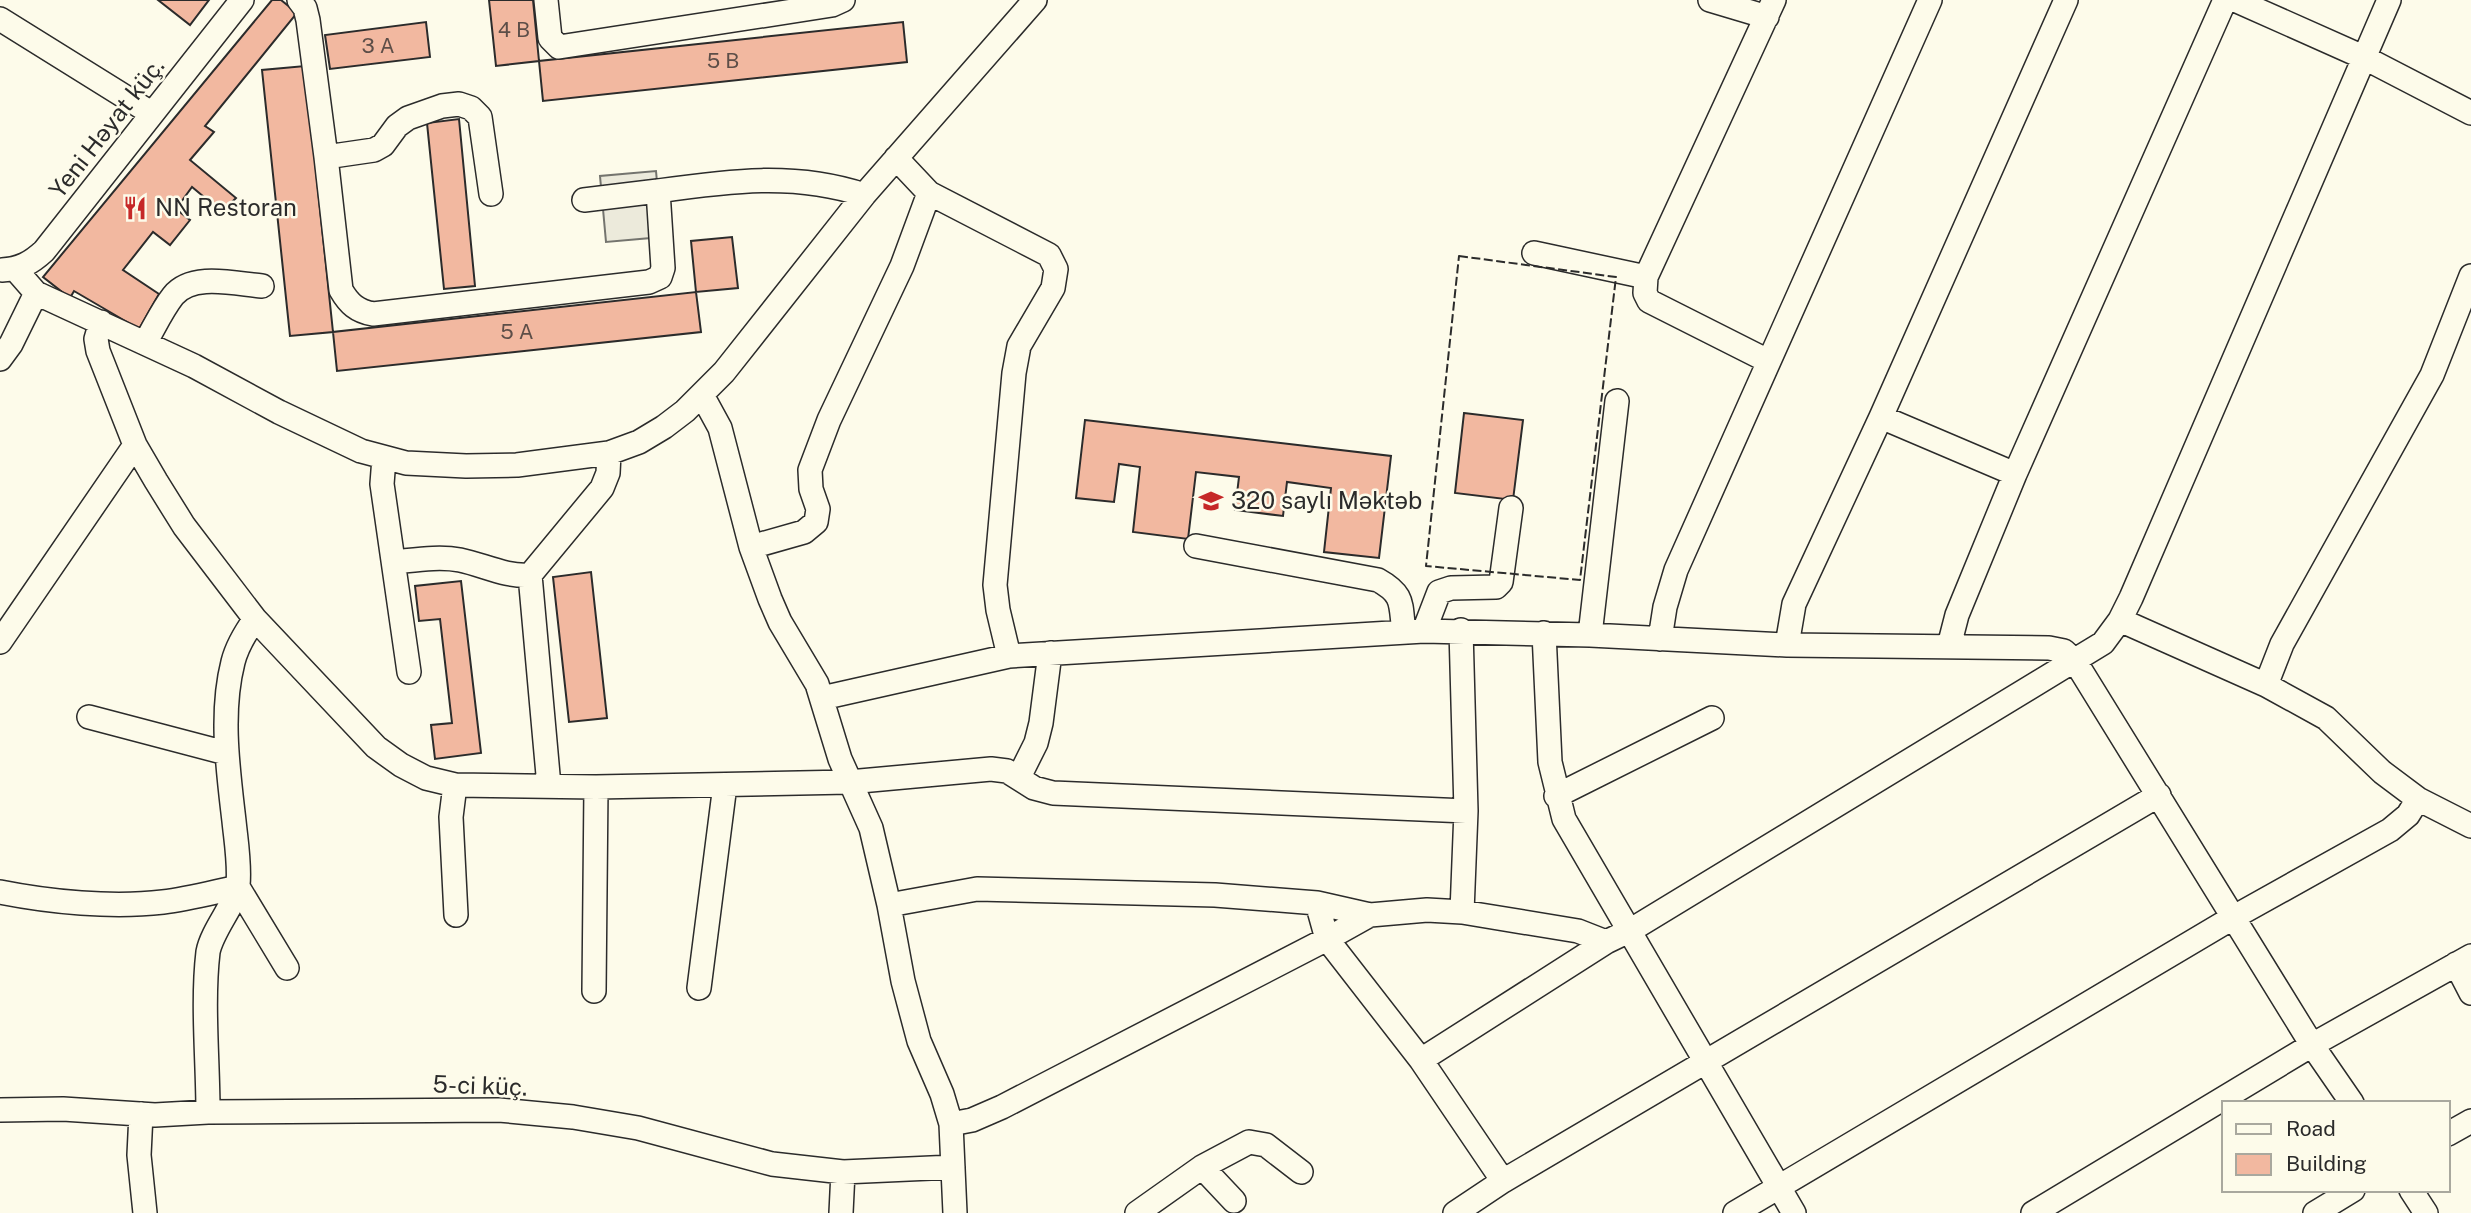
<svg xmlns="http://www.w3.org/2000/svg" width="2471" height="1213" font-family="'Public Sans',sans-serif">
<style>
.parking{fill:#eceadb;stroke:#74746e;stroke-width:2}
.building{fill:#f2b8a0;stroke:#2b2b2b;stroke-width:2}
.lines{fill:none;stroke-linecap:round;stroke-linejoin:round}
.minor-casing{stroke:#2b2b2b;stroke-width:26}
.minor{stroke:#fdfbea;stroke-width:23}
.fence{stroke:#2b2b2b;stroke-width:2;stroke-dasharray:9 3.5;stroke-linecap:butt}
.labels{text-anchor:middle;stroke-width:5;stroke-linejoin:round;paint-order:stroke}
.number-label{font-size:21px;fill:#5d4e48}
.street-label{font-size:24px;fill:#2b2b2b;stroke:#fdfbea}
.poi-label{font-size:24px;fill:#2b2b2b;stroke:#fdfbea;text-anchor:start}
</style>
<rect width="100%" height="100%" fill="#fdfbea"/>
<!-- parking -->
<path class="parking" d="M656,171L662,237L606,242L600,176Z"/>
<!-- building -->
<path class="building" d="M158,0H209L190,25Z
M272,0H281L297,13L205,126L214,132L190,160L236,198L222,212L192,187L176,209L190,220L170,245L153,232L123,270L159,294L139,329L74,291L70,298L43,277Z
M489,0H533L539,61L496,66Z
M426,22L430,57L330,69L325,35Z
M903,22L907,62L543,101L539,61Z
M305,66L333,332L290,336L262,70Z
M459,119L475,286L444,289L427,123Z
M732,237L738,288L696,292L691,241Z
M696,292L701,332L337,371L333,332Z
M1464,413L1523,420L1513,500L1455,493Z
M1085,420L1391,456L1379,558L1324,552L1331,488L1287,482L1283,516L1235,510L1239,477L1196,472L1188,539L1133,532L1140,467L1119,464L1114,502L1076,498Z
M591,572L607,718L569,722L553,577Z
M461,581L481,753L435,759L431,725L452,723L440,619L419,621L415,586Z"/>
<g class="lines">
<!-- minor casing -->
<g class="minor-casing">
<path id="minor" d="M299,0L305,8L308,20L326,157L341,290C349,304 357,311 373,314L649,282L660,277L663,268L658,191C728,181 795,172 864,195
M546,0L550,38L559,47L832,5L843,0
M1710,0L1767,17
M2235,0L2363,57L2471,113
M0,19L151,113
M326,157L374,150L383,145L397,126L408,118L442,106L459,104L471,108L480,117L491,194
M896,158L929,193L1049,255L1056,269L1053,288L1019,346L1014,373L995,585L998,610L1009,656
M584,200L658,191
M1534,253L1646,277
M15,269L36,293L194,366L279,412L361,451L406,463L466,466L517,465L609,453L639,442L664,427L685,411L724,372L864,195L1035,0
M2,270C20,269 31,263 44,251L242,0
M101,322L96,339L98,351L135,445L156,481L184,526L255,619L376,747L401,765L426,778L455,785L596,787L849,782L991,769L1007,771L1034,788L1053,793L1466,811
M145,343C154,328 162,310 173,296C192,272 236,284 262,286
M0,359L11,344L36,293
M1768,361L1649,301L1645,293L1646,277L1774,0
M702,395L720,428L751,547L770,599L780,622L817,684L840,759L871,828L889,905L903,981L919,1041L942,1094L951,1124L955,1213
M1881,417L2015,474
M384,458L382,484L409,672
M1196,546L1378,580C1405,595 1400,604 1404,632
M751,547L804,532L816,522L818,509L811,489L810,470L829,420L902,266L929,193
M394,562C415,560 439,556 460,560C484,565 506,577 530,575L602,488L608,473L609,453
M530,575L549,786
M2120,620L2266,685L2326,718L2382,772L2418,799L2471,826
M1461,630L1466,811L1462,912
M1424,631L1439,592L1451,588L1496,587L1501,582L1511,508
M1544,633L1550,762L1564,819L1794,1213
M1590,635L1617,401
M1660,639L1665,607L1676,570L1930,0
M0,642L135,445
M1787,645L1794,604L1881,417L2066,0
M1949,646L1957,615L2015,474L2225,0
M2266,685L2282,644L2432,375L2471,276
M822,698L1009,656L1424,631L1590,635L1787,645L2049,648L2064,651L2075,661L2312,1045L2352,1103
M89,717L226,753
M1019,777L1036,743L1041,723L1050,653
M455,785L451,817L456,915
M1556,796L1712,718
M0,892C50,902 112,908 163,902C188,899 214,892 238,887L287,968
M1317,903L1327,939L1421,1060L1503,1181
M889,905L977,889L1215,895L1317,903L1370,915L1427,910L1462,912L1578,931L1606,942
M2456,964L2471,993
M699,988L725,785
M594,991L596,787
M1421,1060L1606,942L1631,930L2103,643L2120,620L2131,598L2389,0
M0,1110L63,1109L155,1115L208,1112L499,1110L573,1117L638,1128L772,1164L843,1172L953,1167
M208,1112C208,1061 202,1003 208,952C212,930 237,902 238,885C240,864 236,841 234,821C228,769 220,713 233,662C237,646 245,633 255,619
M141,1114L139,1155L145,1213
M951,1124L972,1120L1002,1107L1327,939L1370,915
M2448,1134L2471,1121
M1202,1167L1234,1201
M2411,1190L2426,1213
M841,1213L843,1172
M1137,1213L1202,1167L1249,1142L1266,1145L1301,1172
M1455,1213L1503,1181L2159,795
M1735,1213L2234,917L2390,830L2408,815L2418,799
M2033,1213L2312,1045L2471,956
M2315,1213L2353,1190"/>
</g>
<!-- minor -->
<use href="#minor" class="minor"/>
<!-- fence -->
<path class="fence" d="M1459,256L1616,277L1580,580L1426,566Z"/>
</g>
<!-- icons -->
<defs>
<g id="restaurant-bare" transform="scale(1.89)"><path d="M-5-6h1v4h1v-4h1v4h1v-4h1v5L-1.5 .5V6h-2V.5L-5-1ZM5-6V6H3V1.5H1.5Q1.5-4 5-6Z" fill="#c62828" stroke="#fdfbea" stroke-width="2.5" paint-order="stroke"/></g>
<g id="school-bare" transform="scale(1.89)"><path d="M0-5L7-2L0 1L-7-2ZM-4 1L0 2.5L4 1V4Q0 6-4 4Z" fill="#c62828" stroke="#fdfbea" stroke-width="2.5" paint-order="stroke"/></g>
</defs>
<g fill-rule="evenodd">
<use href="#restaurant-bare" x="135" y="208"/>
<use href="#school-bare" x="1211" y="501"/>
</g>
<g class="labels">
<!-- number labels -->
<g class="number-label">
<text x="514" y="37">4 B</text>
<text x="378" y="53">3 A</text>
<text x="723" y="68">5 B</text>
<text x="517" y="339">5 A</text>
</g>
<!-- street labels -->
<g class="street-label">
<text transform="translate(107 128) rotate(-52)" y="8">Yeni Həyat küç.</text>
<text transform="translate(480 1086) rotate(2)" y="8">5-ci küç.</text>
</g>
<!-- poi labels -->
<g class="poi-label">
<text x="155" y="216">NN Restoran</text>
<text x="1231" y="509">320 saylı Məktəb</text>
</g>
</g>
<!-- legend -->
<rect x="2222" y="1101" width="228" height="91" fill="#fdfbea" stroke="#a9a89e" stroke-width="2"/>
<rect x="2236" y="1124" width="35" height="10" fill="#fdfbea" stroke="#a9a89e" stroke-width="2"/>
<text x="2286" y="1136" font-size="21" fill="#2b2b2b">Road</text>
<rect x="2236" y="1154" width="35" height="21" fill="#f2b8a0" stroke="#a9a89e" stroke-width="2"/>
<text x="2286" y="1171" font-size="21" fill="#2b2b2b">Building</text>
</svg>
